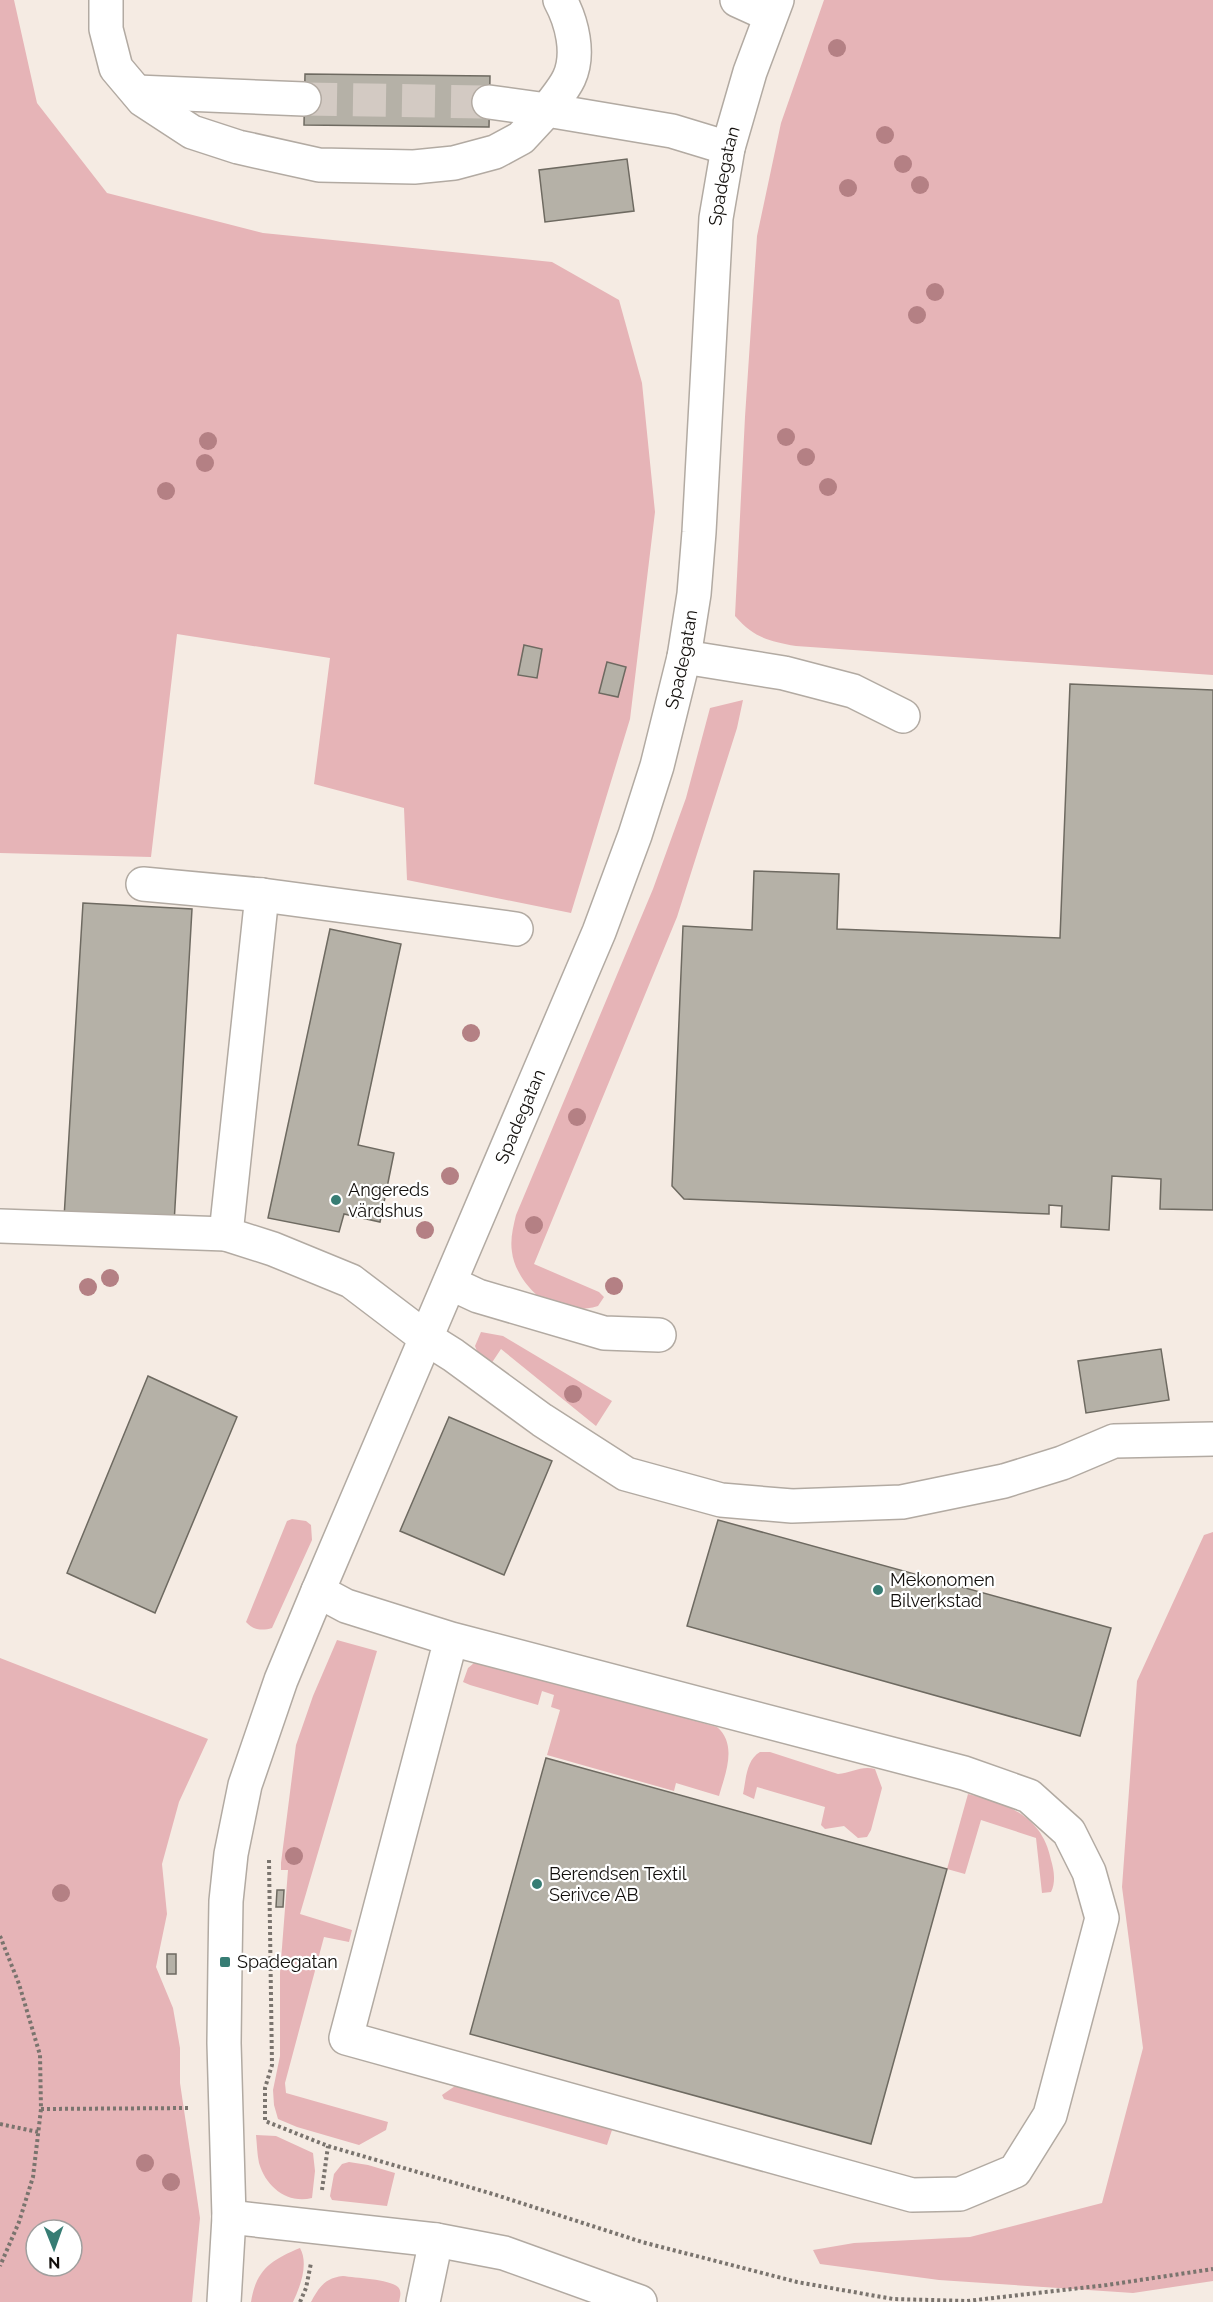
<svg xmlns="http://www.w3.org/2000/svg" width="1213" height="2302" font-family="Raleway,sans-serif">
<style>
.green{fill:#e6b4b7;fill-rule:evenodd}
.building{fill:#b5b1a7;stroke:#6e6a61;stroke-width:1.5}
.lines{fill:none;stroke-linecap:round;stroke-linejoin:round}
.minor-tunnel{stroke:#d3cac3;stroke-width:33;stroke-dasharray:33 16;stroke-linecap:butt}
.minor-casing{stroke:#b2aaa2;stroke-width:36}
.path{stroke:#7a746e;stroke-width:4;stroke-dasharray:3 3;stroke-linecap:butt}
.minor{stroke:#fff;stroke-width:33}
.tree{fill:#b48084}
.poi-dot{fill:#377d74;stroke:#fff;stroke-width:2}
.labels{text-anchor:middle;stroke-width:4.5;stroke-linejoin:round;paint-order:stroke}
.street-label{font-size:18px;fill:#120f0c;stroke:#fff}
.poi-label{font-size:18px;fill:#120f0c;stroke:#fff;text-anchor:start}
</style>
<rect width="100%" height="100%" fill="#f5ebe3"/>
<!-- green -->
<path class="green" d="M0,0H14L37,103L107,193L263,233L552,262L619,300L642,383L655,512L630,719L571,913L407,880L404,808L314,784L330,658L177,634L151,857L0,853Z
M824,0H1213V675L796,646C769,641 754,638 735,616L745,417L757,236L781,123Z
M743,700L737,728L677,917L534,1264L599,1292L604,1297L598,1306C585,1310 571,1310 557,1307C536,1301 514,1273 512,1252C510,1239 513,1228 516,1215L653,889L686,798L710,708Z
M481,1332L503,1336L612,1401L596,1426L501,1349L487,1370L483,1367L475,1346Z
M292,1519L306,1521L311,1525L312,1540L272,1628C262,1631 253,1630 246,1622L287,1521Z
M1213,1532V2281L1133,2293L939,2280L820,2264L813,2250L854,2243L970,2237L1102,2203L1143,2048L1122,1887L1137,1681L1204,1535Z
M337,1640L377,1651L300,1914L352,1930L349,1942L324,1937L285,2083L286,2093L388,2122L386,2130L359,2145L297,2127L278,2119L274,2105L273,2090L280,2056V1973L288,1870H281V1863L296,1745L313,1696Z
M0,1658L208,1739L179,1802L162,1864L167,1914L156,1967L173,2008L180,2048V2083L200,2218L192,2302H0ZM36,2230H72V2266H36Z
M474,1663L504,1667L717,1727C738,1745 725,1774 719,1796L676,1783L674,1791L547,1755L560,1710L551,1707L554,1695L542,1691L538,1705L470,1685L463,1682L468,1668Z
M760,1752H770L838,1774C851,1773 862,1765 875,1769L882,1788L871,1830L867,1837L858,1838L844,1826L825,1829L821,1825L825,1807L757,1787L754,1799L743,1794C746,1780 746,1760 760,1752Z
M968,1794C1007,1804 1042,1815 1051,1860C1054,1870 1056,1882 1051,1892L1042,1893L1036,1838L981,1820L965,1874L947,1869Z
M458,2084L613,2127L607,2145L444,2099L442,2095Z
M256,2135L276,2136L313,2153L315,2171L312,2198C287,2204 266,2187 259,2163C257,2154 257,2144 256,2135Z
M349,2162L368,2165L395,2173L387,2206L332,2200L330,2196L334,2174L342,2164Z
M300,2248C309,2264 300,2287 293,2302H251C256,2270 271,2260 300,2248Z
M343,2276C355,2278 389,2279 398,2287C402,2291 400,2297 399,2302H311C319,2287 325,2278 343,2276Z"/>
<!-- building -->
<path class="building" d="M305,74L490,76L489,127L304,125Z
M627,159L634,211L545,222L539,170Z
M524,645L542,649L537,678L518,675Z
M607,662L626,667L618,697L599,693Z
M1070,684L1213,690V1210L1160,1209L1161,1179L1112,1176L1109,1230L1061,1227L1062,1206L1049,1205V1214L684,1199L672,1186L683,926L752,930L754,871L839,874L837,929L1060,938Z
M83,903L192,909L174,1224L64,1218Z
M330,929L401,944L358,1145L394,1153L380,1222L344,1214L339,1232L268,1218Z
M1161,1349L1169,1400L1086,1413L1078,1361Z
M148,1376L237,1417L155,1613L67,1573Z
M449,1417L552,1461L504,1575L400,1531Z
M718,1520L1111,1628L1080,1736L687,1626Z
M546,1758L947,1869L871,2144L470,2034Z
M277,1890H284L283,1907H276Z
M167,1954H176V1974H167Z"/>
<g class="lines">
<!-- minor-tunnel -->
<path class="minor-tunnel" d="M304,99L489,102"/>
<!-- minor casing -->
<g class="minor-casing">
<g id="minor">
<path d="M106,0V29L116,68L143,100L192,132L238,147L319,165L414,167L454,163L495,152L521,138L547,110L672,131L728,148"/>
<path d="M737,0L770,15"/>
<path d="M137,92L304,99"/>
<path d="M489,102L547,110C554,100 564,89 569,78C580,54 572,22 560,0"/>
<path d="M684,657L784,673L853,691L903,716"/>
<path d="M143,884L262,895L516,929"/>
<path d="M262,895L226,1234L273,1249L351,1281L426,1338L453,1355L542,1420L626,1474L721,1500L792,1506L902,1502L1004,1481L1062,1463L1114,1441L1213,1439"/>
<path d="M0,1226L226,1234"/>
<path d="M450,1283L478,1296L604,1333L659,1335"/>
<path d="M318,1591L346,1606L451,1639L964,1773L1029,1796L1069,1832L1089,1872L1102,1918L1050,2115L1015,2171L960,2194L912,2195L346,2038L451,1639"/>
<path d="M229,2217L436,2240L504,2253L640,2302"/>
<path id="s1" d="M224,2302L229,2217L224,2043L225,1962L226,1901L231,1854L245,1785L281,1680L318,1591L599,932L635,835L657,766L684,657L694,594L699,532L716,218L728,148L750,72L777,0"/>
<path d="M423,2302L436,2240"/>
</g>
</g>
<!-- path -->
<path class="path" d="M269,1860L272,2065L265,2088V2121L328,2146L493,2194L642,2242L797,2282L893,2299L967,2301L1107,2285L1213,2269
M0,1936L19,1984L40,2055L41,2109L33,2177L19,2222L0,2266
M41,2109L190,2108
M0,2124L38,2132
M322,2190L328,2146
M300,2302L306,2288L311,2263"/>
<!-- minor -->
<use href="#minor" class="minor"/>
</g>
<!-- trees -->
<g class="tree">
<circle cx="837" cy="48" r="9"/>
<circle cx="885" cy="135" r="9"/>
<circle cx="903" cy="164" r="9"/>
<circle cx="920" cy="185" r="9"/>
<circle cx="848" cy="188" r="9"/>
<circle cx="935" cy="292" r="9"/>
<circle cx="917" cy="315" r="9"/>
<circle cx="786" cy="437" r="9"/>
<circle cx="208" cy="441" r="9"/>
<circle cx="806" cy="457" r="9"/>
<circle cx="205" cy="463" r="9"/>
<circle cx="828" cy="487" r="9"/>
<circle cx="166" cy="491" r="9"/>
<circle cx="471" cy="1033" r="9"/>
<circle cx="577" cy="1117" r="9"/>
<circle cx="450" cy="1176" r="9"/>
<circle cx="534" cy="1225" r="9"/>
<circle cx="425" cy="1230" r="9"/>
<circle cx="110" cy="1278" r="9"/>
<circle cx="614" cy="1286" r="9"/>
<circle cx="88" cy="1287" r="9"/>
<circle cx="573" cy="1394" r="9"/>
<circle cx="294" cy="1856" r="9"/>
<circle cx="61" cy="1893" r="9"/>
<circle cx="145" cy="2163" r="9"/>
<circle cx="171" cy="2182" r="9"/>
</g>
<!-- markers -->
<g class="poi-dot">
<circle cx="336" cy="1200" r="6"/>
<circle cx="878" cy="1590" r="6"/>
<circle cx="537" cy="1884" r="6"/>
<rect x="219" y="1956" width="12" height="12" rx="3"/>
</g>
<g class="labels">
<!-- street labels -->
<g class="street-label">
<text dy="6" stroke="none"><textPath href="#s1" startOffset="2214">Spadegatan</textPath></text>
<text dy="6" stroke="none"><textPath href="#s1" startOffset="1728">Spadegatan</textPath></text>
<text dy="6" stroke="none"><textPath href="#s1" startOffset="1242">Spadegatan</textPath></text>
</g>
<!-- poi labels -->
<g class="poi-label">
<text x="348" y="1196">Angereds<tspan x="348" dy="21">värdshus</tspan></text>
<text x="890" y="1586">Mekonomen<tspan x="890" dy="21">Bilverkstad</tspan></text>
<text x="549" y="1880">Berendsen Textil<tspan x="549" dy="21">Serivce AB</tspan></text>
<text x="237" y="1968">Spadegatan</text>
</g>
</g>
<!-- north arrow -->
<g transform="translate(54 2248) rotate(179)"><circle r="28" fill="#ffffff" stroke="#a09f9e" stroke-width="1.5"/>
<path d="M0-4.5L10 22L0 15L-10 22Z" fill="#377d74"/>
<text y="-9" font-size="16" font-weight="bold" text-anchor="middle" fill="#120f0c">N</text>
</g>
</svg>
